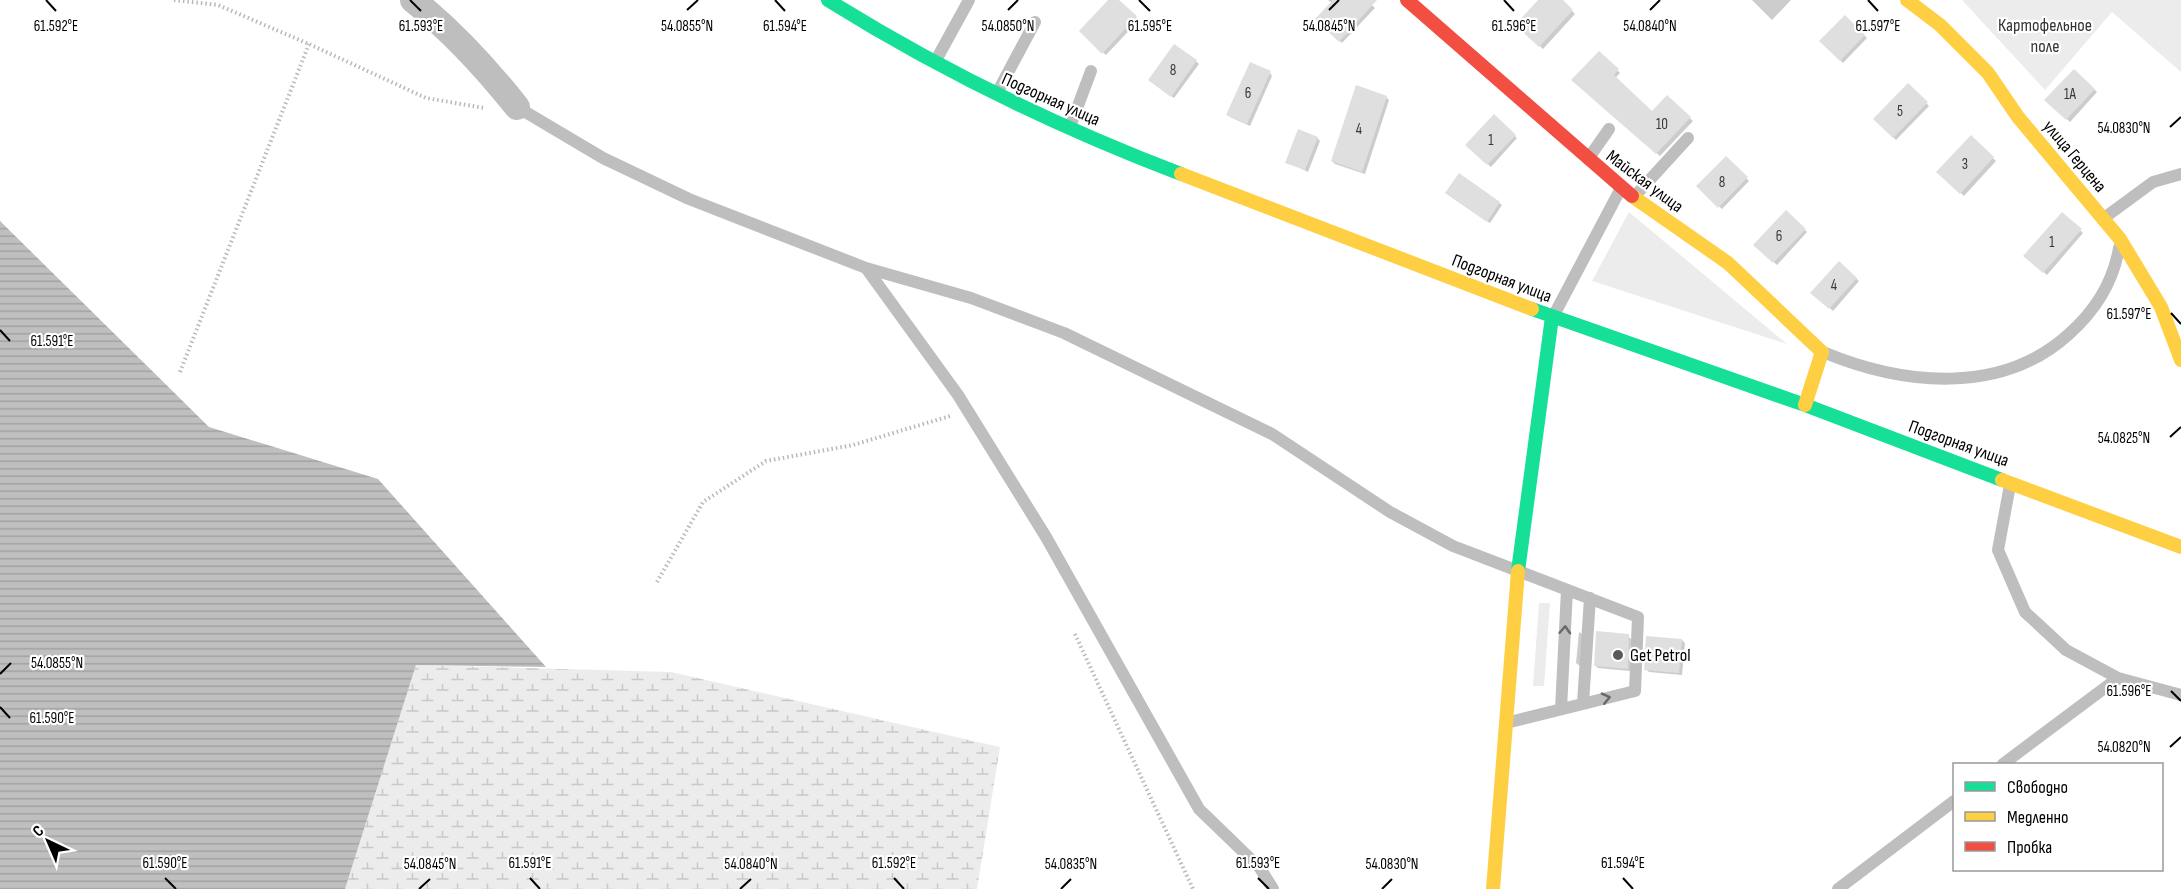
<svg xmlns="http://www.w3.org/2000/svg" width="2181" height="889" font-family="'Sofia Sans Condensed',sans-serif">
<style>
.green{fill:#ececec}
.wetland{fill:url(#wetland-marsh)}
.water{fill:url(#water-rules)}
.shadow{fill:#0003}
.building{fill:#dfdfdf}
.lines{fill:none;stroke-linecap:round;stroke-linejoin:round}
.path{stroke:#b9b9b9;stroke-width:4;stroke-dasharray:1.5 3;stroke-linecap:butt}
.lane{stroke:#bebebe;stroke-width:12}
.street{stroke:#bebebe;stroke-width:26}
.fast{stroke:#16e098;stroke-width:14}
.slow{stroke:#ffcf43;stroke-width:14}
.jam{stroke:#f24e42;stroke-width:14}
.oneway{stroke:#686868}
.ticks{fill:none;stroke:#000;stroke-width:2}
.poi-dot{fill:#595959;stroke:#fff;stroke-width:2}
.labels{text-anchor:middle;stroke-width:4.5;stroke-linejoin:round;paint-order:stroke}
.number-label{font-size:15px;fill:#383838}
.park-label{font-size:18px;fill:#333;stroke:#fff}
.street-label{font-size:18px;fill:#000;stroke:#fff}
.poi-label{font-size:18px;fill:#000;stroke:#fff;text-anchor:start}
.ticks-label{font-size:15px;text-anchor:middle;fill:#000;stroke:#fff;stroke-width:4.5;stroke-linejoin:round;paint-order:stroke}
</style>
<defs>
<pattern id="wetland-marsh" width="20" height="14" patternUnits="userSpaceOnUse" patternTransform="scale(1.5)"><rect width="20" height="14" fill="#ececec"/><path d="M1 5h8M5 5V1M11 12h8M15 12V8" fill="none" stroke="#c9c9c9"/></pattern>
<pattern id="water-rules" width="6" height="5" patternUnits="userSpaceOnUse" patternTransform="scale(1.5)"><rect width="6" height="5" fill="#bfbfbf"/><path d="M0 2.5h6" fill="none" stroke="#a2a2a2"/></pattern>
</defs>
<rect width="100%" height="100%" fill="#fff"/>
<!-- green -->
<path class="green" d="M1962,0H2181V72L2112,12L2045,90Z
M1629,212L1787,344L1592,281Z
M1539,603H1550L1544,686H1533Z"/>
<!-- wetland -->
<path class="wetland" d="M416,665L671,672L1000,747L977,889H345Z"/>
<!-- water -->
<path class="water" d="M0,221L209,427L378,479L546,667L416,665L345,889H0Z"/>
<!-- shadow -->
<path class="shadow" d="M1110,0H1117L1139,20L1106,55L1081,31Z
M1328,0H1366L1375,8L1342,43L1317,19L1332,3Z
M1540,0H1561L1575,14L1543,49L1517,25Z
M1752,0H1791L1772,20Z
M1845,17L1867,38L1843,63L1821,41Z
M1599,53L1620,73L1615,78L1652,113L1667,97L1693,121L1660,156L1573,80Z
M1196,61L1199,64L1174,98L1153,83Z
M2074,71L2097,92L2070,122L2047,100Z
M1270,73L1272,76L1250,126L1230,117L1228,114Z
M1908,85L1929,106L1896,140L1875,119Z
M1386,97L1389,100L1365,174L1335,164L1332,161Z
M1494,117L1517,138L1491,167L1467,145Z
M1971,137L1996,161L1964,196L1938,172Z
M1317,138L1320,141L1308,172L1287,162Z
M1726,158L1749,181L1722,209L1698,186Z
M1450,196L1499,203L1502,205L1490,223Z
M1786,212L1807,232L1777,265L1755,244Z
M2062,214L2083,233L2047,275L2025,256Z
M1839,263L1859,281L1833,311L1813,292Z
M1579,632L1582,634L1580,666L1576,663Z
M1628,636L1631,639L1630,671L1598,668L1595,665Z
M1682,640L1685,643L1682,675L1649,672L1646,669Z"/>
<!-- building -->
<path class="building" d="M1108,0H1119L1137,16L1102,54L1079,31Z
M1333,0H1377L1339,42L1315,19Z
M1538,0H1563L1573,10L1539,47L1515,25Z
M1845,15L1865,35L1840,61L1819,41Z
M1174,44L1197,60L1171,97L1148,80Z
M1599,51L1619,69L1614,75L1652,111L1667,95L1691,117L1656,154L1571,80Z
M1250,62L1271,71L1247,124L1226,115Z
M2074,69L2095,89L2066,120L2044,100Z
M1908,83L1928,102L1893,138L1873,119Z
M1356,85L1387,96L1362,172L1331,161Z
M1494,114L1516,135L1487,165L1465,145Z
M1298,129L1318,137L1305,170L1285,163Z
M1971,135L1994,157L1960,194L1936,172Z
M1726,156L1748,177L1718,208L1696,186Z
M1459,173L1500,202L1487,222L1445,193Z
M1786,210L1806,229L1773,263L1753,245Z
M2062,212L2082,229L2043,273L2023,256Z
M1839,261L1857,278L1829,309L1810,293Z
M1596,631L1629,634L1628,669L1594,666Z
M1646,636L1682,639L1679,673L1644,670Z"/>
<g class="lines">
<!-- path -->
<path class="path" d="M174,0L218,5L309,44L426,98L485,108
M180,372L309,44
M657,582L703,502L766,461L853,445L950,416
M1075,634L1193,889"/>
<!-- lane -->
<path class="lane" d="M935,62L969,0
M997,93L1035,22
M517,107L603,158L689,199L866,268L971,298L1064,333L1272,434L1390,512L1453,546L1638,617L1635,691L1510,722
M1070,127L1091,71
M1588,159L1609,129
M1634,197L1688,138
M2104,218L2153,182L2181,174
M866,268L958,395L1046,537L1199,809L1260,868L1273,889
M1554,315L1620,190
M1823,352C1902,385 2001,396 2069,334C2096,310 2113,283 2119,248
M2010,485L1998,550L2025,612L2066,650L2118,678L2181,695
M1583,703L1590,598
M1561,709L1567,590
M2003,764L2118,678
M1838,889L1954,801"/>
<!-- street -->
<path class="street" d="M413,0C452,31 486,68 517,107"/>
<!-- fast -->
<path class="fast" d="M828,0C940,70 1058,127 1181,174
M1532,309L1805,405L2002,480
M1518,571L1552,317"/>
<!-- slow -->
<path class="slow" d="M1907,0L1940,25L1988,73L2018,117L2120,239L2161,307L2181,360
M1181,174L1532,309
M1632,196L1728,263L1822,352L1805,405
M2002,480L2181,547
M1493,889L1518,571"/>
<!-- jam -->
<path class="jam" d="M1407,0L1632,196"/>
</g>
<!-- one-way arrows -->
<defs><path id="oneway-chevron" d="M-2-3.5L2.5 0L-2 3.5" fill="none" stroke-width="1.6" stroke-linecap="round" stroke-linejoin="round" transform="scale(1.5)"/></defs>
<g class="oneway">
<use href="#oneway-chevron" transform="translate(1565 630) rotate(-87)"/>
<use href="#oneway-chevron" transform="translate(1606 698) rotate(-13)"/>
</g>
<!-- ticks -->
<path class="ticks" d="M46,0L56,11M410,0L421,11M775,0L785,11M1139,0L1150,11M1504,0L1514,11M1868,0L1878,11M687,10L698,0M1008,10L1018,0M1329,10L1339,0M1650,10L1660,0M2170,127L2181,117M2171,313L2181,324M0,330L10,341M2170,437L2181,427M0,674L11,663M2171,691L2181,701M0,707L10,718M2170,747L2181,737M165,878L176,889M530,878L540,889M894,878L904,889M1258,878L1269,889M1623,878L1633,889M419,889L430,879M740,889L751,879M1061,889L1071,879M1382,889L1392,879"/>
<!-- markers -->
<circle class="poi-dot" cx="1618" cy="655" r="6"/>
<g class="labels">
<!-- number labels -->
<g class="number-label">
<text x="1173" y="75">8</text>
<text x="1248" y="98">6</text>
<text x="2070" y="99">1А</text>
<text x="1900" y="116">5</text>
<text x="1662" y="129">10</text>
<text x="1359" y="134">4</text>
<text x="1491" y="145">1</text>
<text x="1965" y="169">3</text>
<text x="1722" y="187">8</text>
<text x="1779" y="241">6</text>
<text x="2052" y="247">1</text>
<text x="1834" y="290">4</text>
</g>
<!-- park labels -->
<g class="park-label">
<text x="2045" y="31">Картофельное<tspan x="2045" dy="21">поле</tspan></text>
</g>
<!-- street labels -->
<g class="street-label">
<text transform="translate(1051 99) rotate(24)" y="6">Подгорная улица</text>
<text transform="translate(2075 156) rotate(50)" y="6">улица Герцена</text>
<text transform="translate(1645 181) rotate(37)" y="6">Майская улица</text>
<text transform="translate(1502 278) rotate(21)" y="6">Подгорная улица</text>
<text transform="translate(1959 443) rotate(20)" y="6">Подгорная улица</text>
</g>
<!-- poi labels -->
<g class="poi-label">
<text x="1630" y="661">Get Petrol</text>
</g>
</g>
<g class="ticks-label">
<text x="687" y="31">54.0855°N</text>
<text x="1008" y="31">54.0850°N</text>
<text x="1329" y="31">54.0845°N</text>
<text x="1650" y="31">54.0840°N</text>
<text x="421" y="31">61.593°E</text>
<text x="1150" y="31">61.595°E</text>
<text x="56" y="31">61.592°E</text>
<text x="785" y="31">61.594°E</text>
<text x="1514" y="31">61.596°E</text>
<text x="1878" y="31">61.597°E</text>
<text x="2124" y="133">54.0830°N</text>
<text x="2129" y="319">61.597°E</text>
<text x="52" y="346">61.591°E</text>
<text x="2124" y="443">54.0825°N</text>
<text x="57" y="668">54.0855°N</text>
<text x="2129" y="696">61.596°E</text>
<text x="52" y="723">61.590°E</text>
<text x="2124" y="752">54.0820°N</text>
<text x="165" y="868">61.590°E</text>
<text x="530" y="868">61.591°E</text>
<text x="894" y="868">61.592°E</text>
<text x="1258" y="868">61.593°E</text>
<text x="1623" y="868">61.594°E</text>
<text x="430" y="869">54.0845°N</text>
<text x="751" y="869">54.0840°N</text>
<text x="1071" y="869">54.0835°N</text>
<text x="1392" y="869">54.0830°N</text>
</g>
<!-- legend -->
<rect x="1953" y="763" width="210" height="108" fill="#ffffff" stroke="#999999" stroke-width="1.5"/>
<rect x="1965" y="782" width="30" height="9" fill="#16e098" stroke="#999999" stroke-width="1.5"/>
<text x="2007" y="793" font-size="18" fill="#000000">Свободно</text>
<rect x="1965" y="812" width="30" height="9" fill="#ffcf43" stroke="#999999" stroke-width="1.5"/>
<text x="2007" y="823" font-size="18" fill="#000000">Медленно</text>
<rect x="1965" y="842" width="30" height="9" fill="#f24e42" stroke="#999999" stroke-width="1.5"/>
<text x="2007" y="853" font-size="18" fill="#000000">Пробка</text>
<!-- north arrow -->
<g transform="translate(48 841) rotate(316)" stroke="#ffffff" stroke-width="4.5" paint-order="stroke">
<path d="M0-4.5L10 22L0 15L-10 22Z" fill="#000000"/>
<text y="-9" font-size="16" font-weight="bold" text-anchor="middle" fill="#000000">С</text>
</g>
</svg>
